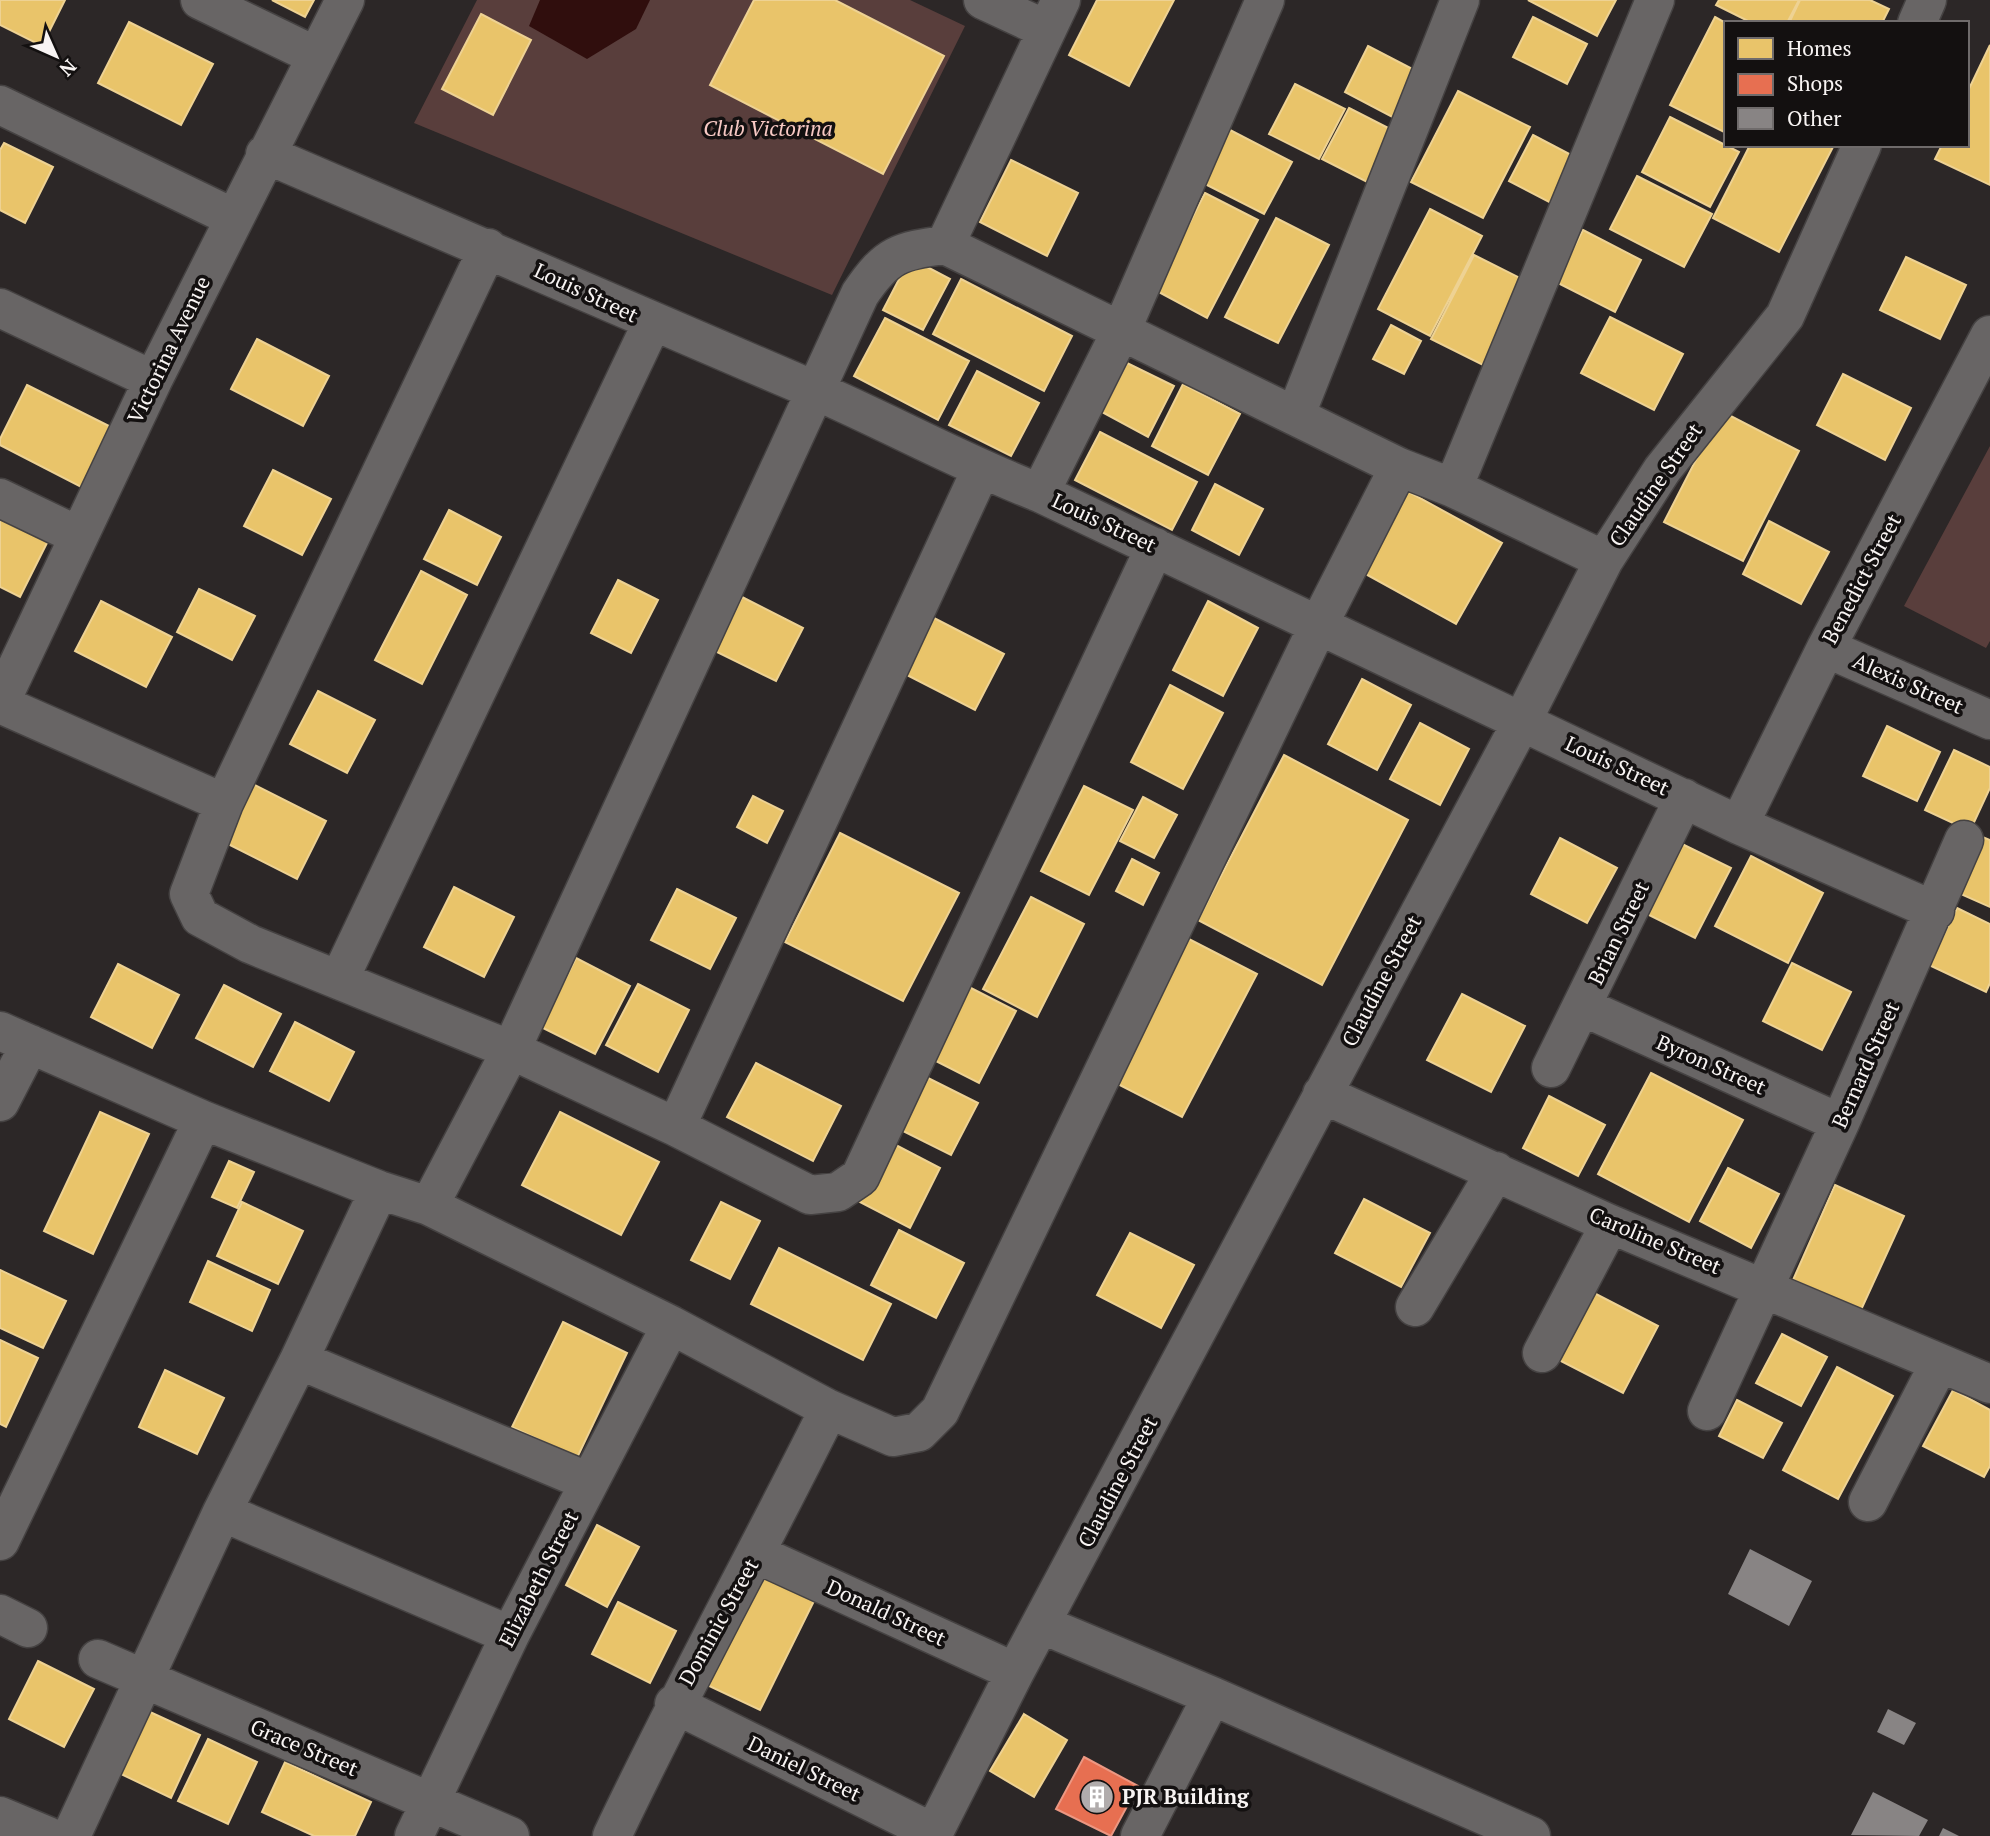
<svg xmlns="http://www.w3.org/2000/svg" width="1990" height="1836" font-family="'PT Serif',serif">
<style>
.green{fill:#593e3c}
.water{fill:#300e0d}
.homes{fill:#e9c46a;stroke:#eed293;stroke-width:2}
.shops{fill:#e76f51;stroke:#ec9782;stroke-width:2}
.building{fill:#888484}
.lines{fill:none;stroke-linecap:round;stroke-linejoin:round}
.street-casing{stroke:#454242;stroke-width:41}
.street{stroke:#686565;stroke-width:38}
.labels{text-anchor:middle;stroke-width:7;stroke-linejoin:round;paint-order:stroke}
.park-label{font-size:21px;font-style:italic;fill:#f8c9c4;stroke:#131010}
.street-label{font-size:21px;fill:#f8f4f3;stroke:#131010}
.poi-label{font-size:21px;font-weight:bold;fill:#f8f4f3;stroke:#131010;text-anchor:start}
</style>
<rect width="100%" height="100%" fill="#2c2727"/>
<!-- green -->
<path class="green" d="M477,0H910L965,26L832,295L414,123Z
M1990,446V641L1986,648L1904,606Z"/>
<!-- water -->
<path class="water" d="M540,0H650L636,29L587,59L529,26Z"/>
<!-- homes -->
<path class="homes" d="M0,0H65L42,46L0,25Z
M272,0H314L305,17Z
M754,0H835L944,56L883,174L710,85Z
M1097,0H1174L1129,86L1069,55Z
M1528,0H1616L1597,36Z
M1719,0H1799L1787,23H1752L1716,5Z
M1800,0H1870L1889,9L1882,23H1789Z
M481,14L531,40L493,115L442,89Z
M1533,17L1587,44L1567,84L1513,57Z
M1715,17L1726,23V133L1670,105Z
M129,22L213,64L181,125L98,83Z
M1990,45V185L1935,159L1942,145H1967V93Z
M1368,46L1422,74L1398,120L1345,92Z
M1295,84L1345,109L1319,159L1269,134Z
M1458,91L1530,127L1483,218L1411,182Z
M1349,108L1400,134L1373,185L1322,159Z
M1670,117L1739,152L1710,207L1642,172Z
M1230,130L1292,162L1264,214L1203,183Z
M1533,135L1575,157L1551,203L1509,181Z
M4,143L53,167L25,223L0,210V150Z
M1750,145H1834L1779,252L1713,218Z
M1011,160L1078,193L1047,256L980,222Z
M1637,176L1712,214L1684,267L1610,229Z
M1205,193L1258,220L1207,318L1155,290Z
M1430,209L1482,236L1430,336L1378,309Z
M1276,218L1329,245L1278,343L1225,317Z
M1583,230L1641,260L1615,312L1556,282Z
M1474,255L1532,284L1489,368L1431,339Z
M1906,257L1966,285L1940,339L1880,310Z
M910,258L950,279L923,330L883,310Z
M961,279L1072,336L1044,391L933,334Z
M1610,317L1683,354L1654,410L1581,373Z
M885,318L969,361L938,420L854,376Z
M1391,325L1421,341L1404,374L1373,359Z
M257,339L329,376L303,426L231,389Z
M1127,363L1174,386L1148,437L1102,412Z
M977,371L1039,403L1011,456L949,425Z
M1843,374L1911,408L1885,460L1817,425Z
M1183,384L1240,414L1208,475L1152,446Z
M27,385L117,430L87,490L0,445V439Z
M1721,411L1799,451L1743,561L1664,522Z
M1100,432L1197,482L1172,530L1075,480Z
M273,470L331,499L302,555L244,526Z
M1215,484L1263,509L1239,555L1192,530Z
M1407,491L1502,543L1456,624L1362,572Z
M449,510L501,537L477,585L424,559Z
M0,517L48,541L20,597L0,587Z
M1769,521L1829,552L1801,604L1743,574Z
M421,571L467,595L422,684L375,660Z
M618,580L658,600L631,653L591,633Z
M199,589L255,616L232,660L177,632Z
M742,597L803,628L776,681L715,651Z
M101,601L172,637L146,687L75,651Z
M1208,601L1258,628L1223,696L1173,670Z
M932,617L1004,654L975,710L903,673Z
M1362,679L1411,705L1377,770L1328,744Z
M1170,685L1223,713L1183,789L1131,762Z
M318,691L375,720L347,773L290,744Z
M1420,723L1469,749L1440,805L1390,779Z
M1887,726L1940,752L1917,801L1863,776Z
M1954,750L1990,767V788L1970,831L1925,810Z
M1284,755L1408,820L1322,985L1198,920Z
M253,784L326,821L297,879L224,842Z
M1084,786L1133,810L1089,895L1041,871Z
M753,796L783,811L767,843L737,827Z
M1143,797L1177,815L1154,858L1120,841Z
M840,833L959,893L903,1001L785,942Z
M1980,836L1990,840V907L1954,891Z
M1560,838L1617,868L1587,923L1531,894Z
M1678,842L1731,868L1695,938L1643,912Z
M1751,856L1823,893L1788,963L1715,926Z
M1132,859L1159,873L1143,905L1116,891Z
M454,887L514,917L484,977L424,947Z
M677,889L736,918L710,969L651,940Z
M1031,897L1084,924L1037,1017L983,989Z
M1957,908L1990,924V983L1986,992L1929,965Z
M1183,936L1257,974L1182,1117L1108,1079Z
M576,958L630,986L595,1054L541,1027Z
M1792,963L1851,992L1822,1050L1763,1021Z
M118,964L179,995L152,1048L91,1017Z
M638,984L689,1010L658,1072L606,1045Z
M224,985L281,1014L253,1067L196,1038Z
M967,986L1016,1011L979,1083L930,1058Z
M1462,994L1525,1026L1491,1092L1427,1060Z
M295,1022L354,1052L329,1101L270,1071Z
M756,1063L841,1106L813,1161L727,1117Z
M1651,1073L1743,1120L1689,1222L1598,1174Z
M926,1077L978,1103L951,1155L899,1129Z
M1549,1096L1605,1125L1578,1176L1523,1148Z
M100,1112L149,1134L93,1254L44,1231Z
M560,1112L659,1162L621,1235L522,1185Z
M890,1142L940,1168L910,1228L860,1202Z
M229,1161L254,1172L237,1208L212,1197Z
M1728,1168L1779,1194L1751,1248L1700,1221Z
M1835,1185L1904,1216L1861,1310L1793,1280Z
M1364,1199L1430,1233L1401,1287L1335,1253Z
M242,1202L303,1231L278,1284L217,1256Z
M721,1202L760,1221L730,1279L691,1260Z
M899,1230L964,1263L936,1318L871,1285Z
M1130,1233L1194,1265L1161,1328L1097,1295Z
M779,1248L891,1304L863,1360L751,1304Z
M208,1261L270,1290L252,1331L190,1302Z
M0,1270L66,1301L43,1348L0,1328Z
M1594,1293L1658,1326L1623,1393L1559,1360Z
M563,1322L627,1353L577,1458L512,1427Z
M1782,1334L1827,1357L1801,1406L1756,1383Z
M0,1340L38,1358L6,1427L0,1424Z
M1837,1367L1893,1396L1838,1499L1783,1470Z
M165,1370L224,1398L197,1454L139,1427Z
M1953,1390L1990,1410V1466L1984,1477L1923,1446Z
M1737,1400L1782,1423L1763,1458L1719,1436Z
M597,1525L639,1547L607,1607L566,1585Z
M758,1574L814,1601L760,1710L705,1684Z
M618,1602L676,1631L650,1683L592,1654Z
M38,1661L94,1689L64,1747L9,1719Z
M150,1712L200,1735L171,1798L121,1774Z
M1024,1714L1067,1740L1034,1797L990,1771Z
M208,1739L257,1762L228,1824L178,1801Z
M285,1762L371,1802L355,1836H314L262,1812Z"/>
<!-- shops -->
<path class="shops" d="M1084,1757L1138,1786L1111,1836L1056,1809Z"/>
<!-- building -->
<path class="building" d="M1750,1549L1812,1581L1789,1626L1728,1594Z
M1888,1709L1916,1723L1904,1745L1877,1732Z
M1873,1792L1928,1820L1919,1836L1851,1835Z
M1943,1828L1959,1836H1939Z"/>
<g class="lines">
<!-- street casing -->
<g class="street-casing">
<path id="street" d="M200,0L316,56
M983,0L1045,29
M1917,23L1927,0
M0,105L234,218
M265,154C449,232 631,312 814,390C890,423 962,463 1040,493L1739,825L1935,911
M945,245L1061,0
M488,248L224,803L189,894L200,917L250,944L511,1050L676,1127L810,1195L838,1192L860,1177L1155,547
M0,308L153,380
M1296,414L1460,0
M1453,488L1655,0
M1040,493L1121,331L1265,0
M0,498L79,536
M1826,648L1990,720
M0,703L153,380L345,0
M0,704L224,803
M1739,825L1826,648L1990,335
M339,980L652,323
M1583,1007L1840,1123
M0,1031L203,1120L379,1190L429,1206L671,1325L829,1409L893,1437L919,1432L940,1411L1319,624L1399,467
M1551,1068L1684,798
M1322,1094L1610,1224L1990,1384
M0,1102L30,1044
M676,1127L981,470
M429,1206L511,1050L860,294C887,254 899,251 945,245L1399,467L1453,488L1604,560
M1415,1307L1496,1171
M1542,1353L1610,1224
M299,1360L589,1482
M1707,1411L1840,1123L1964,840
M1868,1502L1939,1364
M222,1512L510,1635
M0,1541L203,1120
M757,1554L1015,1672
M0,1614L28,1628
M1043,1625L1212,1696L1531,1836
M98,1659L510,1836
M674,1704L934,1833
M0,1816L48,1836
M71,1836L222,1512L299,1360L379,1190
M414,1836L510,1635L671,1325
M612,1836C680,1692 758,1552 829,1409
M932,1836L1015,1672L1522,721L1604,560L1662,470L1785,316L1862,145
M1140,1836L1212,1696"/>
</g>
<!-- street -->
<use href="#street" class="street"/>
</g>
<!-- icons -->
<defs>
<g id="building-disc" transform="scale(1.75)"><circle r="9.5" fill="#b1acac" stroke="#131010"/><path d="M-4-6H4V6H1V3H-1V6H-4ZM-2.5-4.3h1.7v1.8h-1.7ZM.8-4.3h1.7v1.8H.8ZM-2.5-1h1.7V.8h-1.7ZM.8-1h1.7V.8H.8Z" fill="#fff"/></g>
</defs>
<g fill-rule="evenodd">
<use href="#building-disc" x="1097" y="1797"/>
</g>
<g class="labels">
<!-- park labels -->
<g class="park-label">
<text x="768" y="136">Club Victorina</text>
</g>
<!-- street labels -->
<g class="street-label">
<text transform="translate(586 293) rotate(25)" y="7">Louis Street</text>
<text transform="translate(169 350) rotate(-64)" y="7">Victorina Avenue</text>
<text transform="translate(1656 485) rotate(-55)" y="7">Claudine Street</text>
<text transform="translate(1104 523) rotate(25)" y="7">Louis Street</text>
<text transform="translate(1862 579) rotate(-62)" y="7">Benedict Street</text>
<text transform="translate(1908 684) rotate(24)" y="7">Alexis Street</text>
<text transform="translate(1617 766) rotate(25)" y="7">Louis Street</text>
<text transform="translate(1619 933) rotate(-64)" y="7">Brian Street</text>
<text transform="translate(1382 981) rotate(-62)" y="7">Claudine Street</text>
<text transform="translate(1711 1065) rotate(24)" y="7">Byron Street</text>
<text transform="translate(1866 1065) rotate(-66)" y="7">Bernard Street</text>
<text transform="translate(1655 1241) rotate(23)" y="7">Caroline Street</text>
<text transform="translate(1118 1482) rotate(-62)" y="7">Claudine Street</text>
<text transform="translate(539 1579) rotate(-63)" y="7">Elizabeth Street</text>
<text transform="translate(886 1613) rotate(25)" y="7">Donald Street</text>
<text transform="translate(719 1622) rotate(-61)" y="7">Dominic Street</text>
<text transform="translate(304 1748) rotate(23)" y="7">Grace Street</text>
<text transform="translate(804 1769) rotate(26)" y="7">Daniel Street</text>
</g>
<!-- poi labels -->
<g class="poi-label">
<text x="1122" y="1804">PJR Building</text>
</g>
</g>
<!-- legend -->
<rect x="1724" y="21" width="245" height="126" fill="#131010" stroke="#6f6b6b" stroke-width="2"/>
<rect x="1738" y="38" width="35" height="21" fill="#e9c46a" stroke="#6f6b6b" stroke-width="2"/>
<text x="1787" y="56" font-size="21" fill="#f8f4f3">Homes</text>
<rect x="1738" y="74" width="35" height="21" fill="#e76f51" stroke="#6f6b6b" stroke-width="2"/>
<text x="1787" y="91" font-size="21" fill="#f8f4f3">Shops</text>
<rect x="1738" y="108" width="35" height="21" fill="#888484" stroke="#6f6b6b" stroke-width="2"/>
<text x="1787" y="126" font-size="21" fill="#f8f4f3">Other</text>
<!-- north arrow -->
<g transform="translate(56 56) rotate(135)" stroke="#131010" stroke-width="5" paint-order="stroke">
<path d="M0-5L12 26L0 18L-12 26Z" fill="#f8f4f3"/>
<text y="-10" font-size="19" font-weight="bold" text-anchor="middle" fill="#f8f4f3">N</text>
</g>
</svg>
